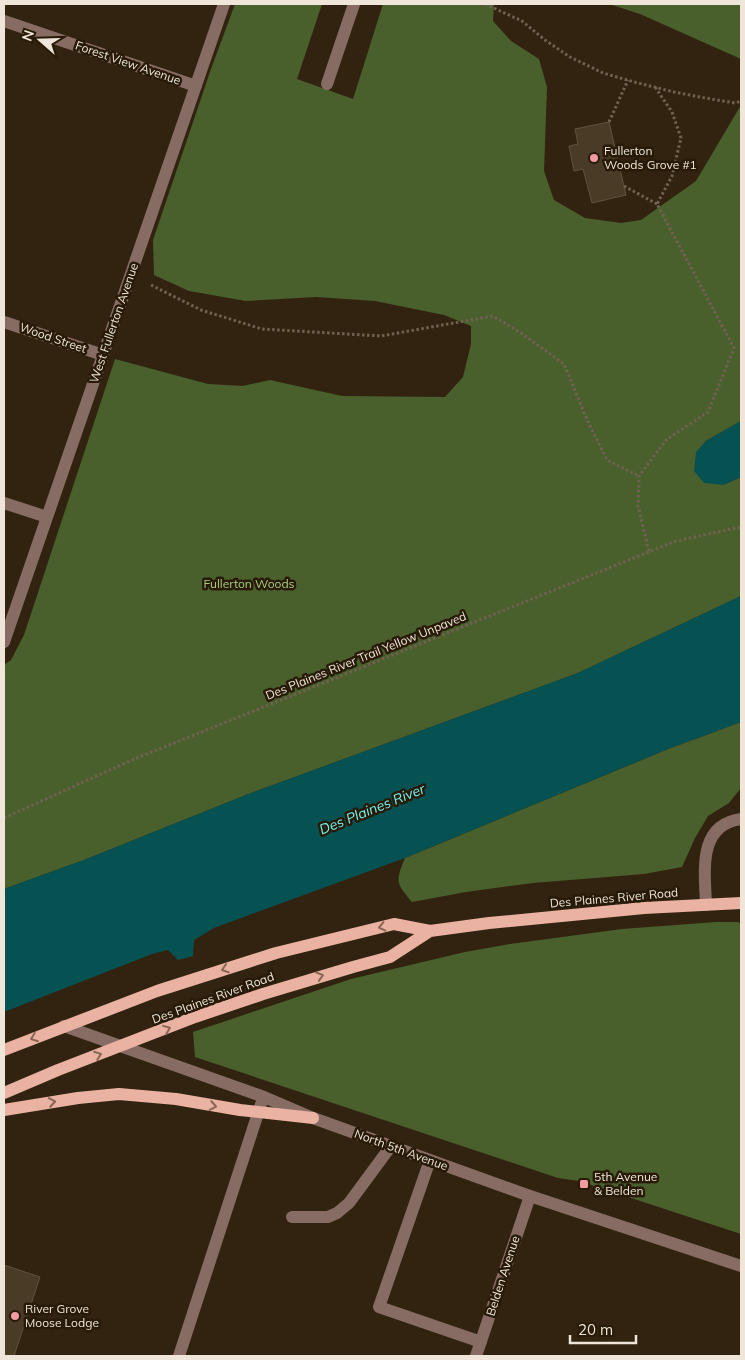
<svg xmlns="http://www.w3.org/2000/svg" width="745" height="1360" font-family="Mulish,sans-serif">
<style>
.forest{fill:#4a602c}
.water{fill:#065253}
.building{fill:#4a3b27;stroke:#61523d}
.lines{fill:none;stroke-linecap:round;stroke-linejoin:round}
.path{stroke:#6f6251;stroke-width:3;stroke-dasharray:2.5 2.5;stroke-linecap:butt}
.minor{stroke:#876c64;stroke-width:12}
.major{stroke:#eab2a2;stroke-width:12}
.oneway{stroke:#886654}
.poi-dot{fill:#f49b9f;stroke:#271a06;stroke-width:2}
.labels{text-anchor:middle;stroke-width:5;stroke-linejoin:round;paint-order:stroke}
.street-label{font-size:12px;fill:#efe5d9;stroke:#271a06}
.poi-label{font-size:12px;fill:#efe5d9;stroke:#271a06;text-anchor:start}
.park-label{font-size:12px;fill:#a9cd7d;stroke:#271a06}
.water-label{font-size:14px;font-style:italic;fill:#73f2f3;stroke:#271a06}
</style>
<rect width="100%" height="100%" fill="#31230f"/>
<!-- forest -->
<path class="forest" d="M235,4H322L297,79L353,99L383,4H494L493,21L511,41L539,59L547,87L544,171L554,200L585,218L621,223L641,220L696,181L741,105V421L706,441L697,452L723,485L741,477V596L578,673L246,795L84,860L4,889V665L11,660L24,635L115,359L208,384L243,386L270,380L342,396L445,397L463,377L471,344V326L444,315L375,301L316,297L246,301L189,291L154,275L153,240L211,69Z
M609,4H741V59L640,14Z
M741,722V788L729,803L708,816L695,838L682,867L644,874L533,883L466,892L412,902C396,883 395,882 405,858L668,749Z
M716,922H738L741,924V1234L579,1181L558,1178L195,1057L193,1032L351,979L465,952L510,944L622,929Z"/>
<!-- water -->
<path class="water" d="M741,421V477L723,485L704,483L694,471L696,452L706,441Z
M741,596V722L668,749L405,858L214,928L194,940L193,956L178,960L168,950L152,954L4,1012V889L84,860L246,795L578,673Z"/>
<!-- building -->
<path class="building" d="M609,122L626,195L592,203L583,169L574,171L569,146L578,144L575,129Z
M4,1265L40,1277L14,1356H4Z"/>
<g class="lines">
<!-- path -->
<path class="path" d="M485,4L522,21L545,40L570,57L603,73L634,82L674,92L711,99L735,103L741,101
M609,122L628,80
M624,186L657,204
M151,285L201,310L262,329L381,336L493,316L521,333L564,364L589,424L607,460L639,476
M649,551L638,506L639,476L667,439L708,412L734,348L657,204L672,176L681,138L672,112L655,87
M4,818L132,760L676,541L741,527"/>
<!-- minor -->
<path class="minor" d="M4,21L196,86
M327,84L354,4
M4,322L103,355
M4,503L47,517
M4,642L224,4
M706,905C705,872 697,825 741,819
M64,1026L264,1097L313,1118L530,1196L741,1266
M430,1160L379,1307L481,1342
M292,1217H328L337,1213L349,1203L391,1146
M179,1356L261,1104
M476,1356L530,1196"/>
<!-- major -->
<path class="major" d="M4,1050L157,991L276,953L394,924L430,931L489,923L644,908L741,903
M4,1093L58,1070L195,1017L263,994L353,967L390,957L430,931
M4,1110L78,1098L119,1094L176,1099L240,1110L313,1118"/>
</g>
<!-- one-way arrows -->
<defs><path id="oneway-chevron" d="M-2-3.5L2.5 0L-2 3.5" fill="none" stroke-width="1.6" stroke-linecap="round" stroke-linejoin="round" transform="scale(1.25)"/></defs>
<g class="oneway">
<use href="#oneway-chevron" transform="translate(382 927) rotate(167)"/>
<use href="#oneway-chevron" transform="translate(225 969) rotate(162)"/>
<use href="#oneway-chevron" transform="translate(320 976) rotate(-17)"/>
<use href="#oneway-chevron" transform="translate(167 1029) rotate(-22)"/>
<use href="#oneway-chevron" transform="translate(34 1038) rotate(159)"/>
<use href="#oneway-chevron" transform="translate(98 1055) rotate(-21)"/>
<use href="#oneway-chevron" transform="translate(52 1102) rotate(-10)"/>
<use href="#oneway-chevron" transform="translate(213 1106) rotate(10)"/>
</g>
<!-- markers -->
<g class="poi-dot">
<circle cx="594" cy="158" r="5"/>
<rect x="579" y="1179" width="10" height="10" rx="2.5"/>
<circle cx="15" cy="1316" r="5"/>
</g>
<g class="labels">
<!-- street labels -->
<g class="street-label">
<text transform="translate(128 63) rotate(19)" y="4">Forest View Avenue</text>
<text transform="translate(114 323) rotate(-71)" y="4">West Fullerton Avenue</text>
<text transform="translate(53 338) rotate(19)" y="4">Wood Street</text>
<text transform="translate(366 656) rotate(-22)" y="4">Des Plaines River Trail Yellow Unpaved</text>
<text transform="translate(614 898) rotate(-5)" y="4">Des Plaines River Road</text>
<text transform="translate(213 998) rotate(-20)" y="4">Des Plaines River Road</text>
<text transform="translate(401 1150) rotate(20)" y="4">North 5th Avenue</text>
<text transform="translate(503 1276) rotate(-72)" y="4">Belden Avenue</text>
</g>
<!-- poi labels -->
<g class="poi-label">
<text x="604" y="155">Fullerton<tspan x="604" dy="14">Woods Grove #1</tspan></text>
<text x="594" y="1181">5th Avenue<tspan x="594" dy="14">&amp; Belden</tspan></text>
<text x="25" y="1313">River Grove<tspan x="25" dy="14">Moose Lodge</tspan></text>
</g>
<!-- park labels -->
<g class="park-label">
<text x="249" y="588">Fullerton Woods</text>
</g>
<!-- water labels -->
<g class="water-label">
<text transform="translate(372 809) rotate(-22)" y="5">Des Plaines River</text>
</g>
</g>
<!-- border -->
<rect width="745" height="1360" fill="none" stroke="#efe5d9" stroke-width="10"/>
<!-- north arrow -->
<g transform="translate(40 40) rotate(290)" stroke="#271a06" stroke-width="4" paint-order="stroke">
<path d="M0-4L9 19L0 12L-9 19Z" fill="#efe5d9"/>
<text y="-8" font-size="14" font-weight="bold" text-anchor="middle" fill="#efe5d9">N</text>
</g>
<!-- scale -->
<path d="M570 1335v8h66v-8" fill="none" stroke="#efe5d9" stroke-width="2.5"/>
<text x="578" y="1335" font-size="15" fill="#efe5d9" stroke="#271a06" stroke-width="4" paint-order="stroke">20 m</text>
</svg>
